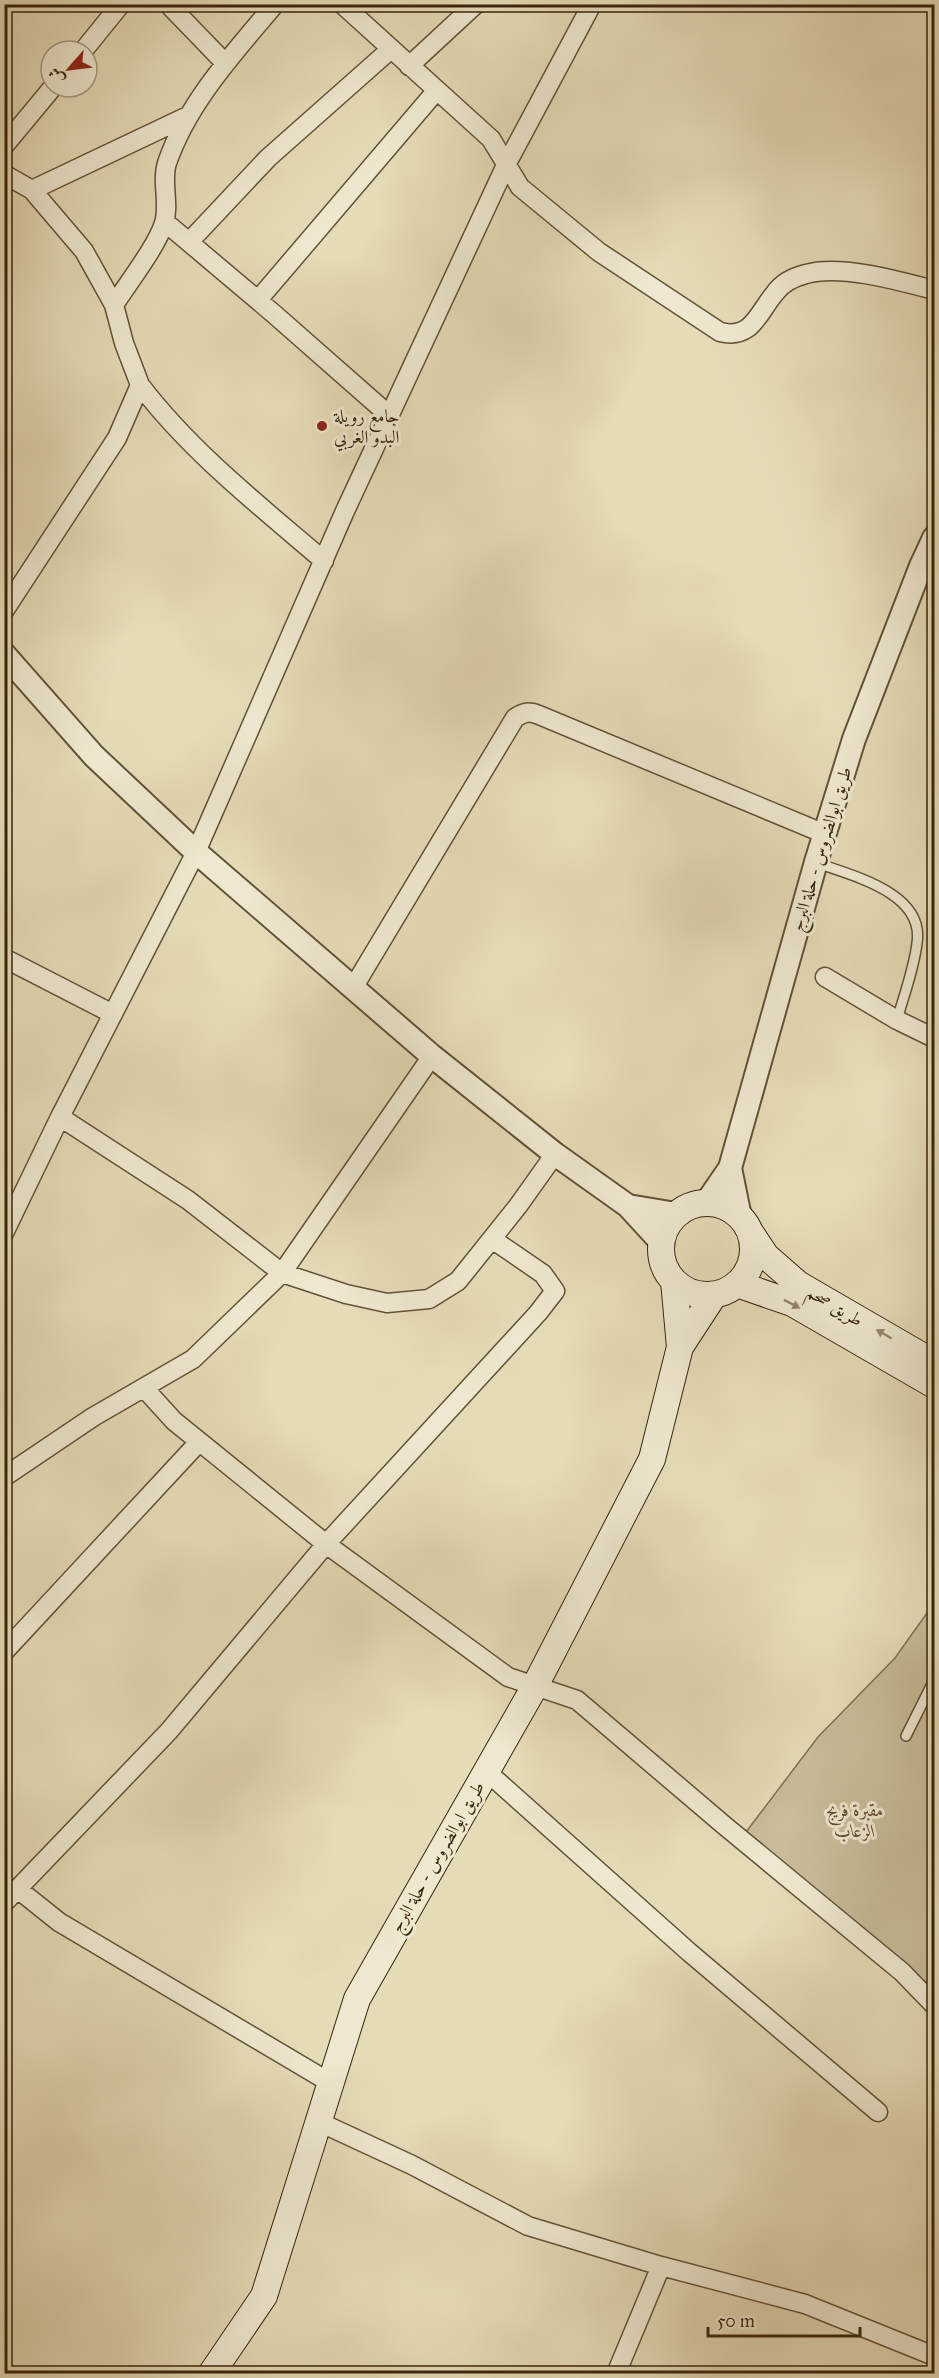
<svg xmlns="http://www.w3.org/2000/svg" width="939" height="2378" font-family="'IM FELL Great Primer',Amiri,serif">
<style>
.green{fill:#c8bc9a;stroke:#807052;stroke-width:1.5}
.lines{fill:none;stroke-linecap:round;stroke-linejoin:round}
.service-casing{stroke:#645236;stroke-width:12}
.minor-casing{stroke:#645236;stroke-width:21}
.tertiary-casing{stroke:#645236;stroke-width:26}
.secondary-casing{stroke:#39250b;stroke-width:28}
.service{stroke:#eee8d0;stroke-width:9}
.minor{stroke:#eee8d0;stroke-width:18}
.tertiary{stroke:#eee8d0;stroke-width:22}
.secondary{stroke:#eee8d0;stroke-width:26}
.oneway{fill:#94866e}
.poi-dot{fill:#8f2418;stroke:#eee8d0;stroke-width:2}
.labels{text-anchor:middle;stroke-width:6;stroke-linejoin:round;paint-order:stroke}
.poi-label{font-size:18px;fill:#39250b;stroke:#eee8d0;text-anchor:start}
.street-label{font-size:18px;fill:#39250b;stroke:#eee8d0}
.park-label{font-size:18px;font-style:italic;fill:#5d4b2f;stroke:#eee8d0}
</style>
<rect width="100%" height="100%" fill="#e5dbb7"/>
<filter id="stains"><feTurbulence type="fractalNoise" baseFrequency=".00333" numOctaves="4"/><feColorMatrix values="0 0 0 0 .2 0 0 0 0 .09 0 0 0 0 .02 0 0 0 .5 -.17"/></filter>
<radialGradient id="worn" r=".72"><stop offset=".6" stop-color="#630" stop-opacity="0"/><stop offset="1" stop-color="#630" stop-opacity=".3"/></radialGradient>
<!-- green -->
<path class="green" d="M934,1603V1990L746,1832L818,1737L895,1658Z"/>
<g class="lines">
<!-- service casing -->
<g class="service-casing">
<path id="service" d="M817,863C853,876 925,893 917,943C914,969 904,995 897,1020
M906,1736L934,1680"/>
</g>
<!-- minor casing -->
<g class="minor-casing">
<path id="minor" d="M168,4L225,63
M342,4L491,139L520,187L599,252L720,332C752,340 758,313 775,293C782,283 794,277 806,274C840,264 900,281 934,290
M83,51L121,4
M409,66L476,4
M4,146L53,87
M4,174L32,190L84,251L114,305L124,343L140,385L117,438L4,611
M32,190L188,116
M165,222L274,314L390,416
M189,242L268,158L391,49
M258,300L437,90
M114,305C128,283 157,246 164,223C170,204 161,181 167,163C188,102 234,53 275,4
M140,385C191,452 260,506 324,561
M4,958L113,1014
M825,977L897,1020L934,1038
M353,988L515,718C524,712 529,711 539,715L825,834
M60,1117L188,1200L282,1273L346,1294L387,1303L429,1299L458,1281L518,1206L555,1154
M4,1233L60,1117L196,852L345,511L506,165L592,4
M144,1388L174,1421L326,1544L508,1677L577,1700L725,1826L902,1972L934,2005
M4,1477L93,1417L193,1359L282,1273L432,1056
M4,1652L199,1442
M486,1771L689,1952L878,2112
M19,1890L59,1922L329,2082
M4,1903L169,1731L326,1544L538,1313L555,1291L543,1274L492,1239
M317,2121L412,2165L528,2226L661,2266L805,2304L934,2356
M616,2374L661,2266"/>
</g>
<!-- tertiary casing -->
<g class="tertiary-casing">
<path id="tertiary" d="M4,654L94,756L196,852L432,1056L555,1154L628,1206L661,1242
M730,1168L740,1217
M706,1203L730,1168L816,862L854,739L921,566L934,538
M628,1206L676,1214"/>
</g>
<!-- secondary casing -->
<g class="secondary-casing">
<path id="secondary" d="M661 1249a46 46 0 1 1 92 0a46 46 0 1 1-92 0Z
M750,1232L766,1256L798,1284L934,1363
M737,1284L792,1303L934,1385
M680,1347L714,1295
M211,2374L264,2296L357,1999L535,1686L652,1459L680,1347L674,1281"/>
</g>
<!-- service -->
<use href="#service" class="service"/>
<!-- minor -->
<use href="#minor" class="minor"/>
<!-- tertiary -->
<use href="#tertiary" class="tertiary"/>
<!-- secondary -->
<use href="#secondary" class="secondary"/>
</g>
<!-- one-way arrows -->
<defs><path id="oneway-solid" d="M-6-.8H1V-3.2L6.5 0L1 3.2V.8H-6Z" transform="scale(1.5)"/></defs>
<g class="oneway">
<use href="#oneway-solid" transform="translate(792 1304) rotate(27)"/>
<use href="#oneway-solid" transform="translate(884 1334) rotate(-150)"/>
</g>
<!-- markers -->
<circle class="poi-dot" cx="322" cy="426" r="6"/>
<g class="labels">
<!-- poi labels -->
<g class="poi-label">
<text x="334" y="422">جامع رويلة<tspan x="334" dy="21">البدو الغربي</tspan></text>
</g>
<!-- street labels -->
<g class="street-label">
<text transform="translate(821 849) rotate(-73)" y="6">طريق ابوالضروس - حلة البرج</text>
<text transform="translate(835 1306) rotate(31)" y="6">طريق صحم</text>
<text transform="translate(437 1857) rotate(-60)" y="6">طريق ابوالضروس - حلة البرج</text>
</g>
<!-- park labels -->
<g class="park-label">
<text x="855" y="1816">مقبرة فريج<tspan x="855" dy="21">الزعاب</tspan></text>
</g>
</g>
<!-- margin -->
<rect width="939" height="2378" fill="none" stroke="#e5dbb7" stroke-width="24"/>
<rect x="6" y="6" width="927" height="2366" fill="none" stroke="#39250b" stroke-width="3"/>
<rect x="12" y="12" width="915" height="2354" fill="none" stroke="#39250b" stroke-width="1.5"/>
<!-- north arrow -->
<g transform="translate(69 69) rotate(242)"><circle r="28" fill="#eee8d0" stroke="#a69a81" stroke-width="1.5"/>
<path d="M0-4.5L10 22L0 15L-10 22Z" fill="#8f2418"/>
<text y="-9" font-size="16" font-weight="bold" text-anchor="middle" fill="#39250b">ش</text>
</g>
<!-- scale -->
<path d="M708 2327v9h152v-9" fill="none" stroke="#39250b" stroke-width="3"/>
<text x="717" y="2327" font-size="18" fill="#39250b" stroke="#eee8d0" stroke-width="4.5" paint-order="stroke">50 m</text>
<rect width="100%" height="100%" filter="url(#stains)"/>
<rect width="100%" height="100%" fill="url(#worn)"/>
</svg>
